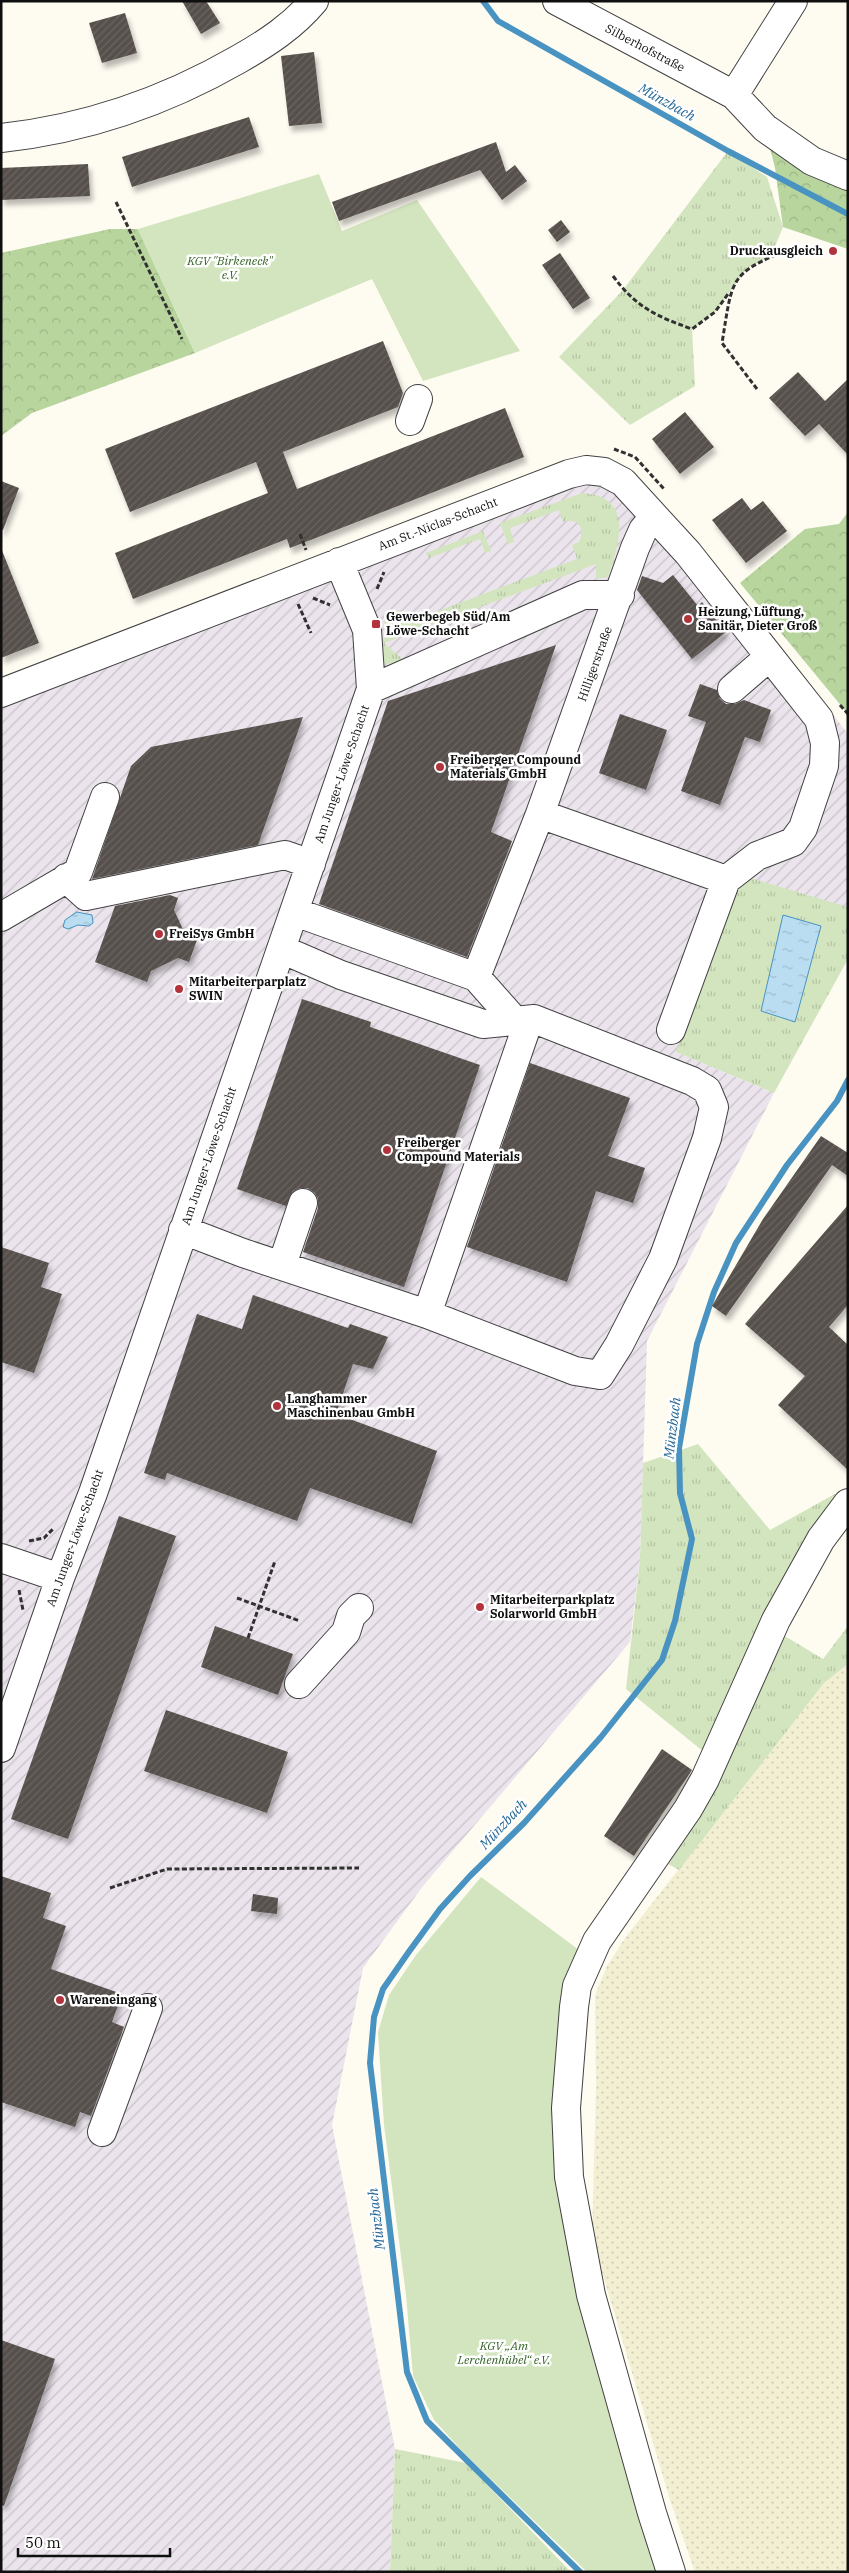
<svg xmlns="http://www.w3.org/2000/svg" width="849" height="2573" font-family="'IBM Plex Serif',serif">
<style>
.industrial{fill:url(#industrial-furrows)}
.farmland{fill:url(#farmland-dots)}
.grass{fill:url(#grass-tufts)}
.forest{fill:url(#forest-crowns)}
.garden{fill:#d3e5be}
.water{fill:url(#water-ripples);stroke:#4893c1}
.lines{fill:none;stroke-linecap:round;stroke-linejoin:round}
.stream{stroke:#4893c1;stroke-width:6}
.building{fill:url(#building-hatch);filter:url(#shadow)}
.minor-casing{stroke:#424242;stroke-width:30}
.path{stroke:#313131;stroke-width:3;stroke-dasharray:5 2.5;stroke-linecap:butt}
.minor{stroke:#fff;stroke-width:28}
.poi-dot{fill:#b2333c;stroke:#fff;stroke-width:2}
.labels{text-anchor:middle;stroke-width:5;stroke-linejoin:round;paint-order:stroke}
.street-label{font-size:12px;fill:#0f0f0f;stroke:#fff}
.poi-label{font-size:12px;font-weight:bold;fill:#0f0f0f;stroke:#fff;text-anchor:start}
.park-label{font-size:12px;font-style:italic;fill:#326124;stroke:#fff}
.water-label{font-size:14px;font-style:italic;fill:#236695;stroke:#fff}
</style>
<defs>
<pattern id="industrial-furrows" width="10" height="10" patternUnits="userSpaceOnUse" patternTransform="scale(1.25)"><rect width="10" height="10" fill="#ebe4ec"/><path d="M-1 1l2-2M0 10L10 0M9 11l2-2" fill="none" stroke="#c8c2c9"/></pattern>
<pattern id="farmland-dots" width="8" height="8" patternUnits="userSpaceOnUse" patternTransform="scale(1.25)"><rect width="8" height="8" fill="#f2efd3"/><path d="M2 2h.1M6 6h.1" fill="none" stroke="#ceccb4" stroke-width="1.8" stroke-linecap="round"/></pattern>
<pattern id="grass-tufts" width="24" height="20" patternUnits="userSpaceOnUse" patternTransform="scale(1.25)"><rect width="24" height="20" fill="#d3e5be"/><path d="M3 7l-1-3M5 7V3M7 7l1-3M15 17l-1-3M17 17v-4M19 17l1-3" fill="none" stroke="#b4c3a2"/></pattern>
<pattern id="forest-crowns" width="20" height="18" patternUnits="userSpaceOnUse" patternTransform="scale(1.25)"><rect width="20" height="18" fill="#b8d59e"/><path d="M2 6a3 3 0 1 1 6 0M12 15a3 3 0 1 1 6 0" fill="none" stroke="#9db687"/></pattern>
<pattern id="water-ripples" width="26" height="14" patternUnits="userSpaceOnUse" patternTransform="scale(1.25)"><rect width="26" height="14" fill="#baddf1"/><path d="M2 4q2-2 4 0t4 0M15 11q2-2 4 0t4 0" fill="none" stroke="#9fbccd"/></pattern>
<pattern id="building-hatch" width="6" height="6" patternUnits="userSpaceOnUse" patternTransform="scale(1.25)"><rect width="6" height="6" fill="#56504c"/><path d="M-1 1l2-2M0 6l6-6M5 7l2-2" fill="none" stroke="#696561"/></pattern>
<filter id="shadow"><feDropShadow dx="3" dy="5.5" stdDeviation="2.5" flood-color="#0004"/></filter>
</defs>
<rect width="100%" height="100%" fill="#fefbf1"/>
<!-- industrial -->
<path class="industrial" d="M573,465L639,488L808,682L848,734V907L676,1052L774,1093L647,1341L640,1559L630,1642L423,1886L363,1968L332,2125L395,2449L390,2572H1V688Z"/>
<!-- farmland -->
<path class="farmland" d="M848,1664V2572H695L670,2500L592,2238L596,2090L595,1995L607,1966L625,1938L824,1683Z"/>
<!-- grass -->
<path class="grass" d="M728,151L767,177L783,227L771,256L747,268L715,312L692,329L695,386L630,425L559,357L623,290Z
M582,493C635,496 619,544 608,577L596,579V564L384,643L406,662L383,664L379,641L389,637L384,621L389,620L387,612L401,610L406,623L577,559L572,545L579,542C585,529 579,517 563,522L559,510L510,528L514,542L508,544L500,523Z
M483,531L491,551L485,553L480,539L429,558L426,553Z
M740,875L848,907V959L774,1093L676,1052L726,906Z
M698,1444L770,1530L842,1490L709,1756L626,1689L640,1559L643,1463Z
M848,1626V1664L824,1683L679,1870L659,1859L778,1632L823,1659Z
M395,2449L466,2463L571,2572H390Z"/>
<!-- forest -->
<path class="forest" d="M765,128L848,176V249L783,227L775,168Z
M110,229H138L195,353L32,413L1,436V253Z
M848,512V714L740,583L805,529L839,524Z"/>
<!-- garden -->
<path class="garden" d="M319,174L342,231L417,200L520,351L423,381L372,279L195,353L138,229Z
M481,1877L579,1950L558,2106L661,2572H587L464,2453L434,2420L413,2376L406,2295L384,2125L378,2032L389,1995L416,1955Z"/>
<!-- water -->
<path class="water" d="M77,912L92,915L93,923L89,926L78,925L68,929L63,927L65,920Z
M783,915L821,926L795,1022L761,1011Z"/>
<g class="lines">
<!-- stream -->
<path class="stream" d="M483,1L498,21L728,151L848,214
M580,2572L427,2421L407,2372L370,2063L374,2017L383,1989L408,1953L440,1909L470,1876L524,1823L601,1737L662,1660L675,1621L692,1539L680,1493L679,1448L697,1344L714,1292L736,1243L787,1165L837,1101L848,1080"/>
</g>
<!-- building -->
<path class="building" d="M182,1H206L220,23L201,34Z
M125,13L137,53L102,63L89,23Z
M314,52L322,123L289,126L281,56Z
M249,117L259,147L132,187L122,157Z
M496,142L506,172L515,165L527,181L502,200L480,170L339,221L332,202Z
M88,164L90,196L1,200V168Z
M561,220L570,232L557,242L548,230Z
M560,253L590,298L573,309L542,265Z
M383,341L403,393L398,407L283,452L297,489L505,408L524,457L290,548L287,539L133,599L115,553L268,493L256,462L130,512L105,449Z
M798,372L825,401L848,379V455L819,424L805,436L769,398Z
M685,412L714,447L680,474L652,439Z
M1,481L19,488L3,530H1Z
M742,498L751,510L763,501L787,531L746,563L712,520Z
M1,548L39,643L1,658Z
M673,575L698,606L702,602L726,632L692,659L637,590L642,576L663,583Z
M556,645L491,832L512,841L467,957L319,904L388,701Z
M700,684L717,690L720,699L726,704H735L744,700L771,710L760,742L745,737L720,805L681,791L706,722L688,716Z
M620,714L667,730L646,790L599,773Z
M303,717L258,845L92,879L131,766L151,747Z
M170,895L178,898L174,910L186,936L197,940L189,962L178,958L151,971L147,982L95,962L115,906Z
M302,999L371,1022L370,1027L480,1065L404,1287L303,1252L318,1208V1199L315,1193L308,1188H300L293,1191L286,1206L237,1189Z
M530,1063L630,1098L608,1156L645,1168L633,1203L596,1191L567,1282L467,1247Z
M821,1136L848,1153V1176L832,1165L726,1316L712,1306L763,1219Z
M848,1205V1305L829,1327L848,1345V1470L778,1405L805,1376L745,1324Z
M1,1247L49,1263L41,1287L62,1294L34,1373L1,1362Z
M253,1295L348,1328L350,1324L388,1337L373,1369L353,1364L336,1414L437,1451L412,1524L310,1488L297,1521L167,1473L165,1480L144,1473L197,1314L242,1329Z
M119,1516L176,1536L68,1839L11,1819Z
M215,1626L293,1654L278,1695L201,1667Z
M166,1710L288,1752L267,1813L144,1771Z
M662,1749L692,1770L634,1856L604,1836Z
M1,1876L51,1893L43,1918L66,1926L51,1969L122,1994L112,2022L124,2027L91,2116L80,2112L75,2127L1,2102Z
M253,1894L278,1898L277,1914L251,1911Z
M1,2340L55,2359L4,2506L1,2505Z"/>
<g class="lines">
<!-- minor casing -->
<g class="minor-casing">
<path id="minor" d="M557,1L734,95L765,128L812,161L848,176
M734,95L793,1
M1,138C85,129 166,101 239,59C267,43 293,26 314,1
M410,421L418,399
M371,689L583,595H620
M732,689L769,657
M1,693L569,474L586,470L604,472L623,482L688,553L819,719L825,743L824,766L803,828L793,842L757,856L726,880L671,1030
M540,814L726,880
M66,878L86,896L285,855L311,864
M295,912L476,977L540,814L635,548L643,530L654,517
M1,917L78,872L105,797
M476,977L515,1021
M183,1230L243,1253L427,1314L575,1371L600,1375L619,1345L663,1259L707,1138L714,1107L707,1090L692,1081L534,1019L483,1024L341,975L281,949
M282,1265L303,1203
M427,1314L529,1020
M1,1558L60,1578
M299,1684L346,1632L351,1616L359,1608
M1,1748L60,1578L93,1493L371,689L367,630L339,562
M102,2132L148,2008
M671,2572L652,2513L591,2295L569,2177L566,2108L574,2007L577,1986L597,1941L688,1809L705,1779L776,1620L821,1539L848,1503"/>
</g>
<!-- path -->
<path class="path" d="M116,202L182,339
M613,276C637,308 656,316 692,329L715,312L728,294
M757,389L722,343C733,277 728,274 792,248
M614,449L635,457L664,489
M300,534L306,550
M377,589L384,572
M313,598L330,605
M298,604L311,633
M840,705L848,714
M29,1541L44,1538L53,1529
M19,1590L23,1610
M237,1598L300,1621
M248,1638L275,1561
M110,1888L167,1869L359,1868"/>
<!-- minor -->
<use href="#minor" class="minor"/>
</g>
<!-- markers -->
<g class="poi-dot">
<circle cx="833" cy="251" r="5"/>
<circle cx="688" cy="619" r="5"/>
<rect x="371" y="619" width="10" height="10" rx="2.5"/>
<circle cx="440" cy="767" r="5"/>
<circle cx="159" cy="934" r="5"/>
<circle cx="179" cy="989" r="5"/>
<circle cx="387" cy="1150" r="5"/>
<circle cx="277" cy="1406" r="5"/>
<circle cx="480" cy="1607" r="5"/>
<circle cx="60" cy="2000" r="5"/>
</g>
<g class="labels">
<!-- street labels -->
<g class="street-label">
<text transform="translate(645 48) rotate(28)" y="4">Silberhofstraße</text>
<text transform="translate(438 524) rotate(-21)" y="4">Am St.-Niclas-Schacht</text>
<text transform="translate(595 664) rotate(-70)" y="4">Hilligerstraße</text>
<text transform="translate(342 774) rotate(-71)" y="4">Am Junger-Löwe-Schacht</text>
<text transform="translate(209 1156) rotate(-71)" y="4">Am Junger-Löwe-Schacht</text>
<text transform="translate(75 1538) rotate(-70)" y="4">Am Junger-Löwe-Schacht</text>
</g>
<!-- poi labels -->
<g class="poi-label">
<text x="823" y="255" text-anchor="end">Druckausgleich</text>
<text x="698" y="616">Heizung, Lüftung,<tspan x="698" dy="14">Sanitär, Dieter Groß</tspan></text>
<text x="386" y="621">Gewerbegeb Süd/Am<tspan x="386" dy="14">Löwe-Schacht</tspan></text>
<text x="450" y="764">Freiberger Compound<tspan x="450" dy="14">Materials GmbH</tspan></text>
<text x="169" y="938">FreiSys GmbH</text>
<text x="189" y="986">Mitarbeiterparplatz<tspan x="189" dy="14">SWIN</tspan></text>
<text x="397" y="1147">Freiberger<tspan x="397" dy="14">Compound Materials</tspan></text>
<text x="287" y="1403">Langhammer<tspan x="287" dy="14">Maschinenbau GmbH</tspan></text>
<text x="490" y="1604">Mitarbeiterparkplatz<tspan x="490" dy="14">Solarworld GmbH</tspan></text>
<text x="70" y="2004">Wareneingang</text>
</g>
<!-- park labels -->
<g class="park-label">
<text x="230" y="265">KGV "Birkeneck"<tspan x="230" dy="14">e.V.</tspan></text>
<text x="504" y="2350">KGV „Am<tspan x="504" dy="14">Lerchenhübel“ e.V.</tspan></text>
</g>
<!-- water labels -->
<g class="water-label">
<text transform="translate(667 102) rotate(29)" y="5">Münzbach</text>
<text transform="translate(672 1428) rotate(-83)" y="5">Münzbach</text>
<text transform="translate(503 1824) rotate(-47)" y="5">Münzbach</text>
<text transform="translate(376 2219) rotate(-97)" y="5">Münzbach</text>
</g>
</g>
<!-- border -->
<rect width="849" height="2573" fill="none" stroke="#0f0f0f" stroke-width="5"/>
<!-- scale -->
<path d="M18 2548v8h152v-8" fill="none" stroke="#0f0f0f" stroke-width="2.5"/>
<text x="25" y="2548" font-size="15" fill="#0f0f0f" stroke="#ffffff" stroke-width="4" paint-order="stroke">50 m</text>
</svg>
